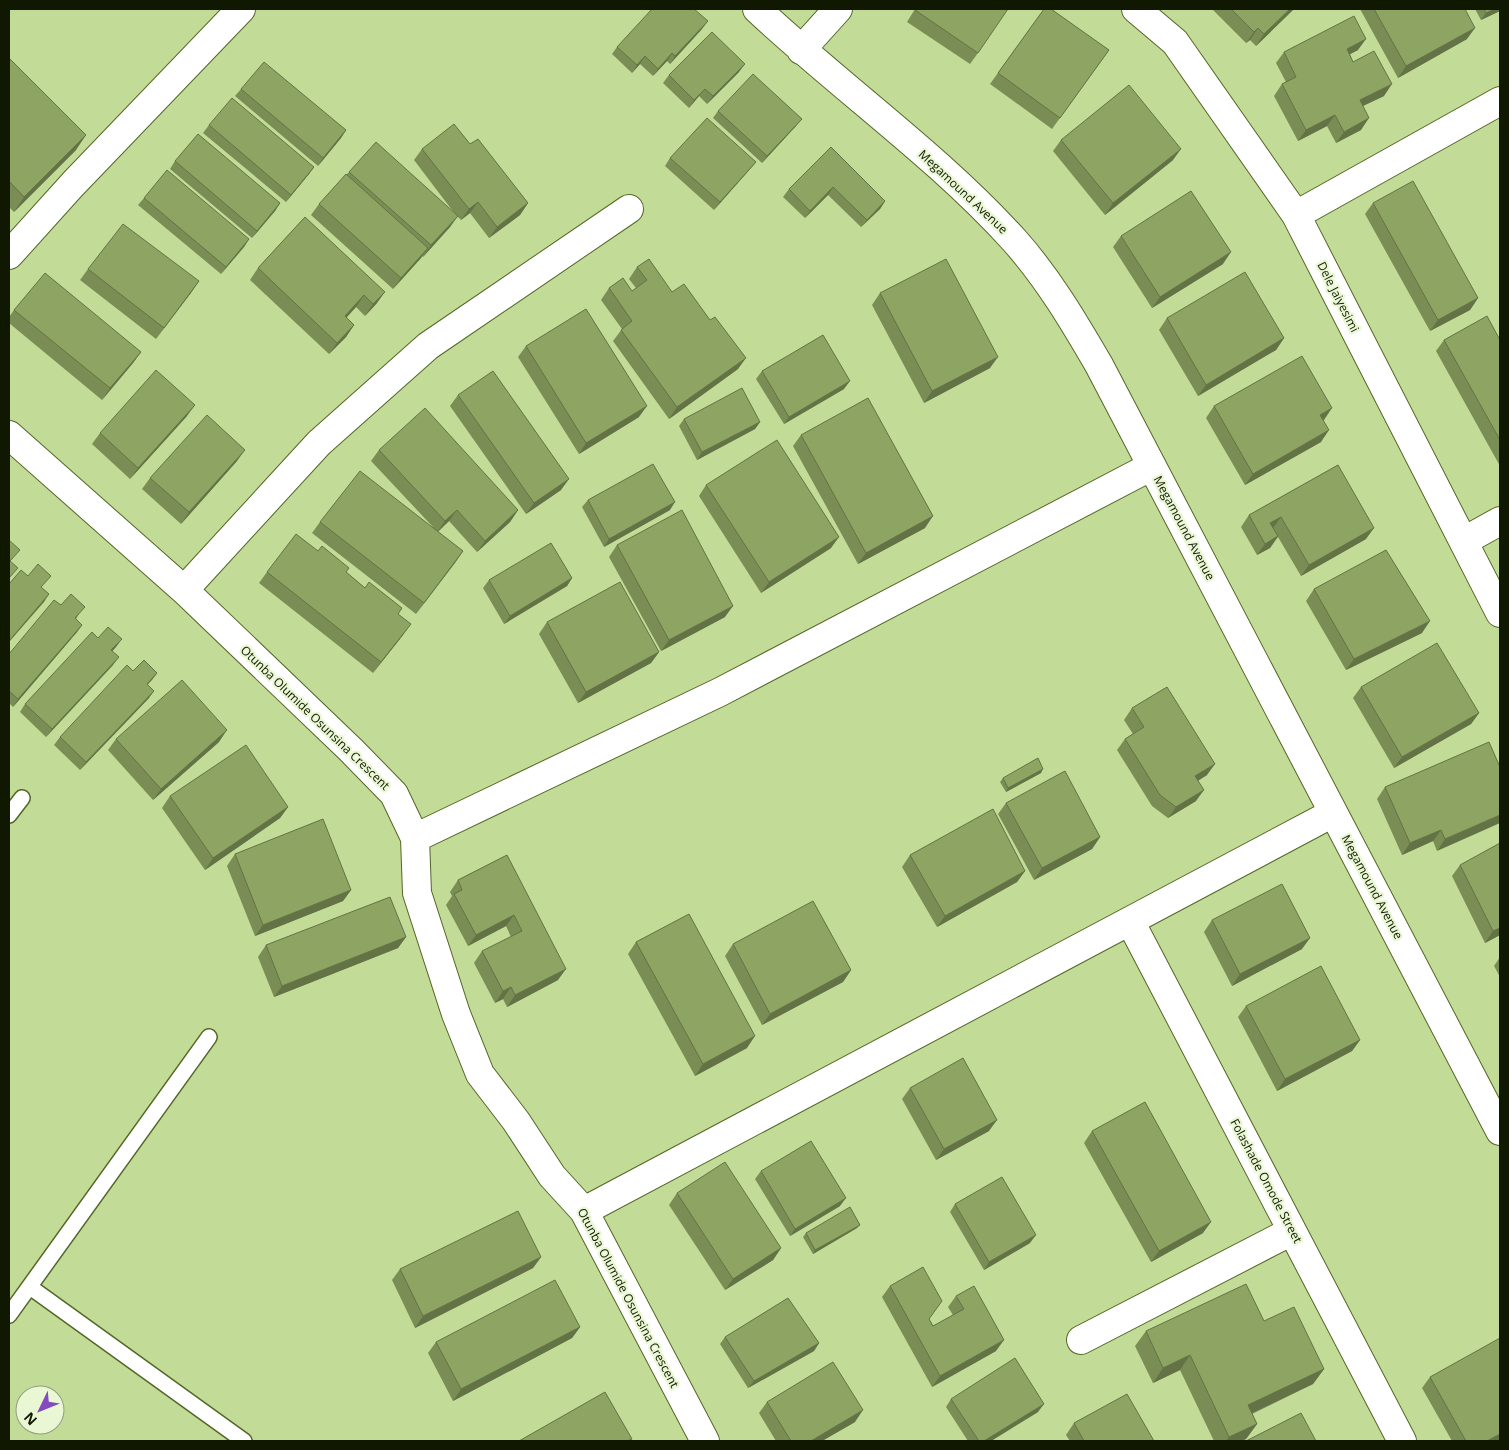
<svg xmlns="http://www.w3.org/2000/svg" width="1509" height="1450" font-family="'Open Sans',sans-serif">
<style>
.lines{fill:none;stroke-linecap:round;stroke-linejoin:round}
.service-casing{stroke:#536726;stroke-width:18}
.minor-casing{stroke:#536726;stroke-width:30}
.service{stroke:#fff;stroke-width:15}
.minor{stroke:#fff;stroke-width:28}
.wall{fill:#798d55}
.shaded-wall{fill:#637345}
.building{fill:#8da463;stroke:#637345}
.labels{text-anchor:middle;stroke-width:4.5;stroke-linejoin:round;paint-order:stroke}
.street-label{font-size:12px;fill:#101801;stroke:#eaf7d5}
</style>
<rect width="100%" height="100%" fill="#c2dc97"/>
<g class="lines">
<!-- service casing -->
<g class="service-casing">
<path id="service" d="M9,815L22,798
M30,1287L244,1441
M9,1315L209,1037"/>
</g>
<!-- minor casing -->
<g class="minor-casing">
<path id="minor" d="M757,9C840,87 937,155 1014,240C1048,278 1074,322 1099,365L1500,1131
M1136,9L1175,42L1296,215L1500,613
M801,50L838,9
M1296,215L1500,101
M9,255L73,184L241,9
M9,435L184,590L351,750L394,794L415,838L417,893L456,1014L480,1074L516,1121L552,1176L584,1211L705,1441
M1464,541L1500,521
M184,590L319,443L428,346L629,209
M415,838L720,692L1152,466
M1130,921L1402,1441
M584,1211L1333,813
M1081,1340L1292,1231"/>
</g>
<!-- service -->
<use href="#service" class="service"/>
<!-- minor -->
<use href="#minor" class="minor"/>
</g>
<!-- wall -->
<path class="wall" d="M915,9L978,53L970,64L907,22Z
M1044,9L1109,50L1052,129L990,84Z
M1212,9H1294L1256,46L1250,40L1246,43Z
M1360,9H1465L1467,39L1398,78Z
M1475,9H1500V11L1481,20Z
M702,29L670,64L667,61L653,76L640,64L632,73L612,54L617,47Z
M1358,50L1350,54L1353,62L1384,96L1363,106L1361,130L1336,143L1327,126L1298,141L1274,96L1282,84L1286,82L1276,63L1284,52Z
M9,58L76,150L14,212L9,207Z
M739,72L707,104L699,96L689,108L663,83L669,75Z
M241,89L346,130L341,138L318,166L235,96Z
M718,111L796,126L762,163L713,118Z
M209,125L314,167L309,174L286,202L203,133Z
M1061,140L1173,160L1105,215L1053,151Z
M470,144L528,203L520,215L489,238L470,213L461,220L457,216L450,227L423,257V256L393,289L311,215L319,204L349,172L455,214L414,160L422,149Z
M831,147L885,201L880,209L861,227L828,195L805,218L783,197L789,189Z
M670,158L756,162L750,169L714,210L665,166Z
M175,161L280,203L275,211L252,238L170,169Z
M144,198L249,239L244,247L221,274L138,205Z
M1373,203L1478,298L1470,310L1430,331L1365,214Z
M305,217L377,303L365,316L356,307L346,318L354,325L346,337L329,354L250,280L258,268Z
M1121,236L1223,264L1152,308L1113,247Z
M637,267L672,292L738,369L669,419L613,341L622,329L601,300L609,288L632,291L636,288L629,279Z
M88,269L199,281L156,339L80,280Z
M880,293L990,368L924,403L872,305Z
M14,310L141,352L133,363L102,400L9,323V317Z
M1167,318L1284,338L1276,350L1198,396L1159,330Z
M1444,340H1500V466L1436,351Z
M526,346L639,417L579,454L518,357Z
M762,371L844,389L784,424L756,379Z
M458,395L561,490L526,514L450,406Z
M1214,406L1324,420L1321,442L1245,485L1206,418Z
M187,416L130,479L92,444L100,433Z
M684,419L760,422L755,429L697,460L679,426Z
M801,435L925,528L858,564L793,446Z
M379,450L518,510L510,522L477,552L449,521L438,532L463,551L416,614L312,533L320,522L433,527L371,461Z
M237,461L181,524L142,489L150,478Z
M1338,465L1366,539L1301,576L1278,537L1270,548L1257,555L1241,527L1249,515Z
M706,485L831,548L761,593L699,496Z
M588,500L670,510L604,547L582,507Z
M617,545L725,617L661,651L609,557Z
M267,572H346L365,588L402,608L398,614L403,635L373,673L259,583Z
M572,578L567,586L504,624L483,588L489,580Z
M1314,589L1422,633L1346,670L1306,601Z
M61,605L79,614L76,619L82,625L77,632L13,707L9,703V654Z
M547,622L659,652L651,663L578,703L539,634Z
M98,638L116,647L112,651L113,665L46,737L20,712L25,704Z
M133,671L157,673L148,684L149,698L80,770L54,745L60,737Z
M1361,687L1479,713L1471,724L1394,768L1353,698Z
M1132,708L1207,775L1198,781L1196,801L1168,818L1152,806L1117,750L1125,739L1133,734L1124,720Z
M116,739L219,742L153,800L108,750Z
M1500,767L1437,851L1433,841L1402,855L1377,799L1385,787Z
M1041,773L1006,792L1000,782L1003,778Z
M170,796L288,807L280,818L205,870L162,808Z
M1006,803L1100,837L1092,849L1034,880L998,814Z
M235,854L351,890L343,901L255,936L227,866Z
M507,855L558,980L507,1007L503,999L495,1003L474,963L482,951L511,937L506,926L468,946L446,905L452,896L450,892L458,880Z
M910,855L1025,871L1017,882L937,927L902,867Z
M1460,865L1500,935L1485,943L1452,876Z
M1212,920L1302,949L1232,986L1204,932Z
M406,937L398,948L274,997L258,957L266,945Z
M636,942L747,1048L695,1076L628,954Z
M733,944L851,970L843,982L762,1025L725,956Z
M1500,957V977L1494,966Z
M1246,1006L1360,1040L1352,1051L1277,1091L1238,1017Z
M910,1088L989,1131L936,1160L902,1099Z
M1092,1131L1203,1233L1151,1262L1084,1143Z
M761,1171L840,1206L790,1236L755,1179Z
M677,1193L781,1248L773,1260L725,1290L669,1205Z
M955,1204L1030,1243L984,1270L950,1212Z
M857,1228L813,1254L803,1237L806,1233Z
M541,1257L533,1268L415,1328L392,1280L400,1269Z
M890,1286L929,1319L933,1326L953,1315L948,1307L956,1296L996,1351L932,1387L882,1297Z
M1264,1321L1324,1369L1313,1384L1252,1414L1257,1424L1246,1439L1241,1441H1214L1180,1370L1153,1383L1135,1346L1146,1331Z
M580,1327L572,1338L453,1401L428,1353L436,1342Z
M725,1337L819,1343L814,1351L748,1388L720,1344Z
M1430,1377L1500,1441H1452L1422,1388Z
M951,1399L1038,1412L991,1441H968L946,1407Z
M767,1402L855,1422L822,1441H776L759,1413Z
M1074,1423L1154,1441H1070L1066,1435Z"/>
<!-- shaded-wall -->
<path class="shaded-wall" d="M1290,9H1294L1256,46L1264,34Z
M1495,9H1500V11L1481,20L1486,13Z
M708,21L702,29L670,64L675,56Z
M1258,28L1250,40L1246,43L1254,32Z
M1475,28L1467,39L1398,78L1406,66Z
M1366,39L1358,50L1339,60L1347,49Z
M672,53L667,61L653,76L658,69Z
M645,56L640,64L632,73L637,65Z
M745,64L739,72L707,104L713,96Z
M1392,84L1384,96L1352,111L1360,100Z
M705,89L699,96L689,108L694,100Z
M1335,115L1327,126L1298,141L1306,130Z
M1369,118L1361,130L1336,143L1344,132Z
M802,119L796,126L762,163L767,156Z
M346,130L341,138L318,166L323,158Z
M86,135L76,150L14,212L24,197Z
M1181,149L1173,160L1105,215L1113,203Z
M756,162L750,169L714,210L720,202Z
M314,167L309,174L286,202L291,195Z
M833,187L828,195L805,218L810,211Z
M885,201L880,209L861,227L867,220Z
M478,202L470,213L461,220L469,209Z
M280,203L275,211L252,238L257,231Z
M528,203L520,215L489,238L497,227Z
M458,216L450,227L423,257L431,245Z
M249,239L244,247L221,274L226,267Z
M428,248L420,259L393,289L401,278Z
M1231,252L1223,264L1152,308L1160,297Z
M199,281L191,293L156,339L164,328Z
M385,292L377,303L365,316L373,304Z
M364,295L356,307L337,328L345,316Z
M1478,298L1470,310L1430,331L1438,320Z
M354,325L346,337L329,354L337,343Z
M1284,338L1276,350L1198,396L1206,385Z
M141,352L133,363L102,400L110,388Z
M998,357L990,368L924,403L932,391Z
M746,358L738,369L669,419L677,407Z
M850,381L844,389L784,424L789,417Z
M195,405L187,416L130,479L138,468Z
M647,406L639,417L579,454L586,443Z
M1332,408L1324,420L1312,426L1320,415Z
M760,422L755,429L697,460L702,452Z
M1329,430L1321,442L1245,485L1253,474Z
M245,450L237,461L181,524L189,512Z
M569,479L561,490L526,514L534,503Z
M675,502L670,510L604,547L609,539Z
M457,510L449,521L437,532L445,521Z
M518,510L510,522L477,552L485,541Z
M933,516L925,528L858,564L866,553Z
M1281,517L1273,528L1270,523Z
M1374,528L1366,539L1301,576L1309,565Z
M1278,536L1270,548L1257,555L1265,544Z
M839,537L831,548L761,593L769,582Z
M463,551L455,563L416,614L424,603Z
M572,578L567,586L504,624L510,616Z
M49,594L44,602L9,642V641Z
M733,606L725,617L661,651L669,640Z
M1430,621L1422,633L1346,670L1354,659Z
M411,624L403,635L373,673L381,662Z
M82,625L77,632L13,707L18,699Z
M122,639L116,647L106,658L111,650Z
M659,652L651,663L578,703L586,692Z
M119,657L113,665L46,737L52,729Z
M157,673L152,680L141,691L147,684Z
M154,691L149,698L80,770L86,762Z
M1479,713L1471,724L1394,768L1402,757Z
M227,730L219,742L153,800L161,789Z
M1215,764L1207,775L1187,787L1195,776Z
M1043,769L1041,773L1006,792L1008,788Z
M1204,790L1196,801L1168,818L1176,807Z
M288,807L280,818L205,870L213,858Z
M1500,815V823L1437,851L1445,839Z
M1441,830L1433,841L1402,855L1410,843Z
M1100,837L1092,849L1034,880L1042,868Z
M1025,871L1017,882L937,927L945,916Z
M351,890L343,901L255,936L263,925Z
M514,915L506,926L468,946L476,935Z
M1500,928V935L1485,943L1493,931Z
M406,937L398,948L274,997L282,986Z
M1310,938L1302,949L1232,986L1240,974Z
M566,969L558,980L507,1007L515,995Z
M851,970L843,982L762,1025L770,1014Z
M511,987L503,999L495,1003L503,991Z
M755,1036L747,1048L695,1076L703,1064Z
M1360,1040L1352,1051L1277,1091L1285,1079Z
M997,1120L989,1131L936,1160L944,1149Z
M846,1198L840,1206L790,1236L795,1229Z
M1211,1222L1203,1233L1151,1262L1159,1251Z
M860,1225L857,1228L813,1254L815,1250Z
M1036,1235L1030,1243L984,1270L989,1262Z
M781,1248L773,1260L725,1290L733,1279Z
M541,1257L533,1268L415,1328L423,1316Z
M580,1327L572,1338L453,1401L461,1389Z
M1004,1340L996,1351L932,1387L940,1376Z
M819,1343L814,1351L748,1388L754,1381Z
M1190,1355L1180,1370L1153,1383L1163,1368Z
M1324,1369L1313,1384L1237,1420L1248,1405Z
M1044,1404L1038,1412L991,1441H984Z
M863,1410L855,1422L822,1441H811Z
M1257,1424L1246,1439L1241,1441H1226L1229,1437Z
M1500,1434V1441H1487Z"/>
<!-- building -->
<path class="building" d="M652,9H694L708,21L675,56L672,53L658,69L645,56L637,65L617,47Z
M915,9H1008L978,53L915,10Z
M1044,9H1051L1109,50L1060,118L998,73Z
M1231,9H1290L1264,34L1258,28L1254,32Z
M1374,9H1465L1475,28L1406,66Z
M1484,9H1495L1486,13Z
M1354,16L1366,39L1347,49L1353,62L1374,51L1392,84L1360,100L1369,118L1344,132L1335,115L1306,130L1282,84L1296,77L1284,52Z
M712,32L745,64L713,96L705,89L694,100L669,75Z
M9,58L86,135L24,197L9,181Z
M264,62L346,130L323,158L241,89Z
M753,74L802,119L767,156L718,111Z
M1129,85L1181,149L1113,203L1061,140Z
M232,98L314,167L291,195L209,125Z
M707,118L756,162L720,202L670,158Z
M454,124L470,144L478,139L528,203L497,227L478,202L469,209L422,149Z
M198,134L280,203L257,231L175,161Z
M376,142L458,216L431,245L349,172Z
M831,147L885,201L867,220L833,187L810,211L789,189Z
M167,170L249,239L226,267L144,198Z
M346,174L428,248L401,278L319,204Z
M1413,181L1478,298L1438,320L1373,203Z
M1191,191L1231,252L1160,297L1121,236Z
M305,217L385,292L373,304L364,295L345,316L354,325L337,343L258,268Z
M123,224L199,281L164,328L88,269Z
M649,259L672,292L684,284L710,320L715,317L746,358L677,407L621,330L632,321L609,288L623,278L632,291L647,280L637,267Z
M946,259L998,357L932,391L880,293Z
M1245,272L1284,338L1206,385L1167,318Z
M45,273L141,352L110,388L14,310Z
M586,309L647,406L586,443L526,346Z
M1487,316L1500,340V440L1444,340Z
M823,335L850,381L789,417L762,371Z
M1302,356L1332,408L1320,415L1329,430L1253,474L1214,406Z
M156,370L195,405L138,468L100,433Z
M493,371L569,479L534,503L458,395Z
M742,388L760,422L702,452L684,419Z
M868,398L933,516L866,553L801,435Z
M425,408L518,510L485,541L457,510L445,521L379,450Z
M207,415L245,450L189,512L150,478Z
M777,440L839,537L769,582L706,485Z
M653,464L675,502L609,539L588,500Z
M1338,465L1374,528L1309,565L1281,517L1270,523L1278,536L1265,544L1249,515Z
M360,471L463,551L424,603L320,522Z
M682,510L733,606L669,640L617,545Z
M296,534L318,551L322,546L349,568L346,572L365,588L369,582L402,608L398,614L411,624L381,662L267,572Z
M9,540L20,550L10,561L18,568L9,578Z
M551,543L572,578L510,616L489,580Z
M1386,550L1430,621L1354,659L1314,589Z
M38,564L51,576L41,587L49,594L9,641V584L21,570L28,576Z
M620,582L659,652L586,692L547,622Z
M71,594L85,607L75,618L82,625L18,699L9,691V654L54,600L61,605Z
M108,627L122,639L111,650L119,657L52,729L25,704L92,632L98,638Z
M1437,643L1479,713L1402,757L1361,687Z
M144,660L157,673L147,684L154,691L86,762L60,737L127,665L133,671Z
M182,680L227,730L161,789L116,739Z
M1167,687L1215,764L1195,776L1204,790L1176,807L1160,795L1125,739L1144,727L1132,708Z
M1489,742L1500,767V815L1445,839L1441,830L1410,843L1385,787Z
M246,745L288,807L213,858L170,796Z
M1038,758L1043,769L1008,788L1003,778Z
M1065,771L1100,837L1042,868L1006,803Z
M993,809L1025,871L945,916L910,855Z
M323,819L351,890L263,925L235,854Z
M1500,843V928L1493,931L1460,865Z
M507,855L566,969L515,995L511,987L503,991L482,951L522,931L514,915L476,935L454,894L462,890L458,880Z
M1282,884L1310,938L1240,974L1212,920Z
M390,897L406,937L282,986L266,945Z
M813,901L851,970L770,1014L733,944Z
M689,914L755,1036L703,1064L636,942Z
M1321,966L1360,1040L1285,1079L1246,1006Z
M963,1058L997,1120L944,1149L910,1088Z
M1145,1102L1211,1222L1159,1251L1092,1131Z
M811,1141L846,1198L795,1229L761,1171Z
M725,1162L781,1248L733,1279L677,1193Z
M1002,1177L1036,1235L989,1262L955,1204Z
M850,1207L860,1225L815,1250L806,1233Z
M518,1211L541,1257L423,1316L400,1269Z
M923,1267L942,1301L929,1319L933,1326L964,1309L956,1296L974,1286L1004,1340L940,1376L890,1286Z
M555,1280L580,1327L461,1389L436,1342Z
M1246,1284L1264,1321L1294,1307L1324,1369L1248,1405L1257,1424L1229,1437L1190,1355L1163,1368L1146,1331Z
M788,1298L819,1343L754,1381L725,1337Z
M1500,1338V1434L1487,1441H1466L1430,1377Z
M1015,1358L1044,1404L984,1441H979L951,1399Z
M833,1362L863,1410L811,1441H791L767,1402Z
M605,1392L632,1439L627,1441H519Z
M1127,1394L1154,1441H1084L1074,1423Z
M1301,1413L1316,1441H1246Z"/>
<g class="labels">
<!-- street labels -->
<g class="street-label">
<text transform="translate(963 192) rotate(43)" y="4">Megamound Avenue</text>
<text transform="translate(1338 297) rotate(63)" y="4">Dele Jaiyesimi</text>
<text transform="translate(1184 528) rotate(62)" y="4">Megamound Avenue</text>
<text transform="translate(315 718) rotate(44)" y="4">Otunba Olumide Osunsina Crescent</text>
<text transform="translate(1372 887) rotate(62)" y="4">Megamound Avenue</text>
<text transform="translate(1266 1181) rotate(62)" y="4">Folashade Omode Street</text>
<text transform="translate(628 1298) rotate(62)" y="4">Otunba Olumide Osunsina Crescent</text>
</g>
</g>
<!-- border -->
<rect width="1509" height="1450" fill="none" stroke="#101801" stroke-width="20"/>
<!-- north arrow -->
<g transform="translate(40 1410) rotate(227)"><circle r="24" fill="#eaf7d5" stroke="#939e80"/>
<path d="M0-4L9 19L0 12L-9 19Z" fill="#864abf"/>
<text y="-8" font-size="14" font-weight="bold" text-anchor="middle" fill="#101801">N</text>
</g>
</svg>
